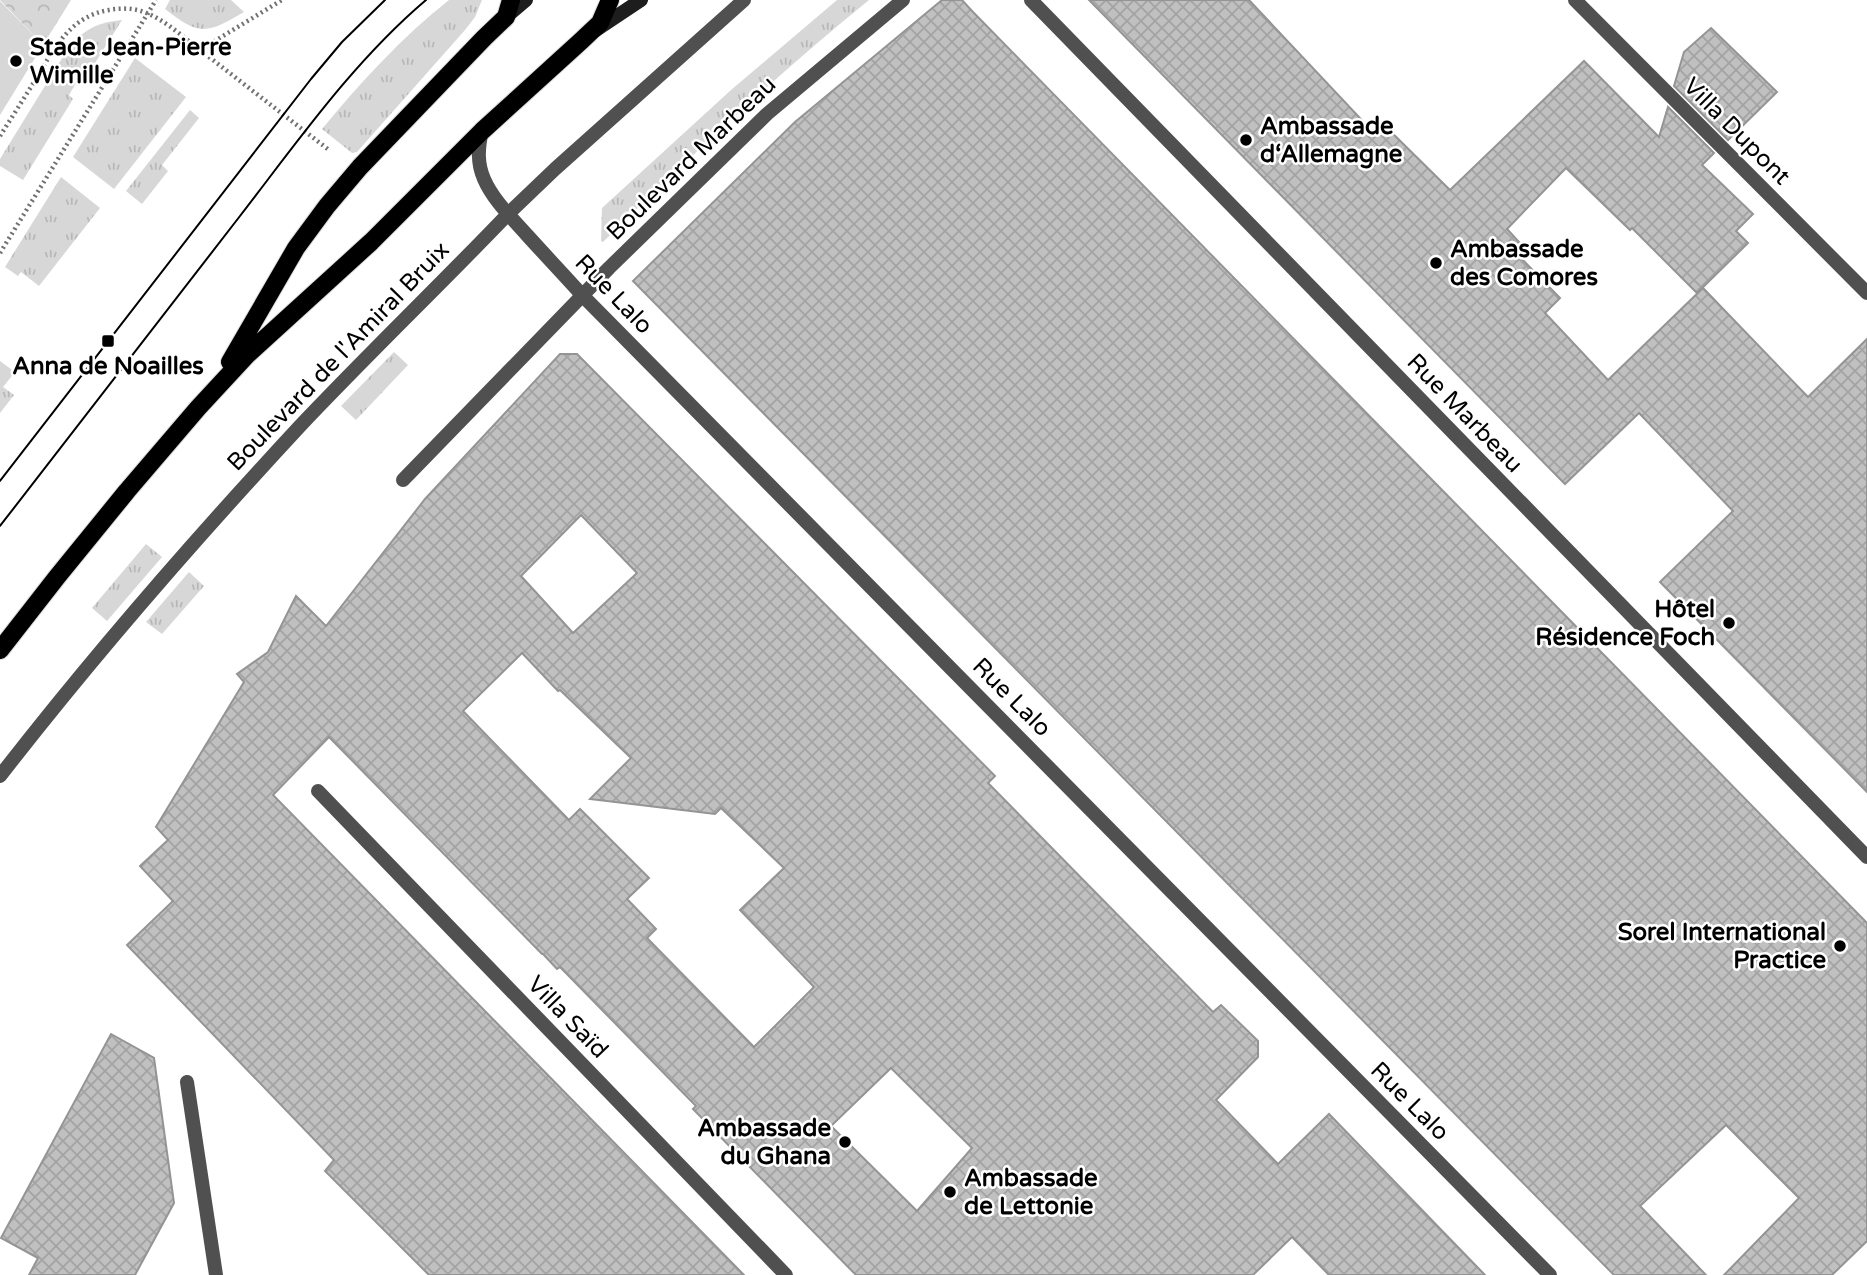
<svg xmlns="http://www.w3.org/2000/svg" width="1867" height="1275" font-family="'Varela Round',sans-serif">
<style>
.grass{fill:url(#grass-tufts)}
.park{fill:url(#park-crowns)}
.pitch{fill:#d7d7d7}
.building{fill:url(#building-cross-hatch);stroke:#949494;stroke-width:2;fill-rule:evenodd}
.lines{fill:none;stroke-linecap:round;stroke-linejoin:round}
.primary-casing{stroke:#dbdbdb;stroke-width:20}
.path{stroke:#727272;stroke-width:4.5;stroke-dasharray:2 3.5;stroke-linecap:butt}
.lane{stroke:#505050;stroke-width:14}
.street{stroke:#505050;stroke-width:14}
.secondary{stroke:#1d1d1d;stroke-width:14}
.primary{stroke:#000;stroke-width:18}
.tram{stroke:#000;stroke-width:2}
.poi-dot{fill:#000;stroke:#fff;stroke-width:2.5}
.labels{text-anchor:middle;stroke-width:5;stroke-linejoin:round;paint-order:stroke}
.poi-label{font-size:24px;font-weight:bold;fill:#000;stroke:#fff;text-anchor:start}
.street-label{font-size:24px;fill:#000;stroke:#fff}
</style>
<defs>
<pattern id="grass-tufts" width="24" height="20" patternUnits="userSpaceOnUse" patternTransform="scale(1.75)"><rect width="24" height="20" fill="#d7d7d7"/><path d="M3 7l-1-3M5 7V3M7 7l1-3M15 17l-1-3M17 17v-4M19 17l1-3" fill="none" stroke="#b7b7b7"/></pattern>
<pattern id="park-crowns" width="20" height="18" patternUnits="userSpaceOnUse" patternTransform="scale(1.75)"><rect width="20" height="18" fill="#d7d7d7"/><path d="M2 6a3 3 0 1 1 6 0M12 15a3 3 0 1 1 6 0" fill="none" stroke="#b7b7b7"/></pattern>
<pattern id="building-cross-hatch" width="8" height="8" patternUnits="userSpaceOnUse" patternTransform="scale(1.75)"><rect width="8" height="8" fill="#c0c0c0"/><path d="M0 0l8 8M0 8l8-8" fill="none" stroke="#a3a3a3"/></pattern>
</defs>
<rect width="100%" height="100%" fill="#fff"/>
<!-- grass -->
<path class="grass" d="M170,0H231L244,12C207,34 199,36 165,9Z
M449,0H482L475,17L465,30L357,152L352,153L322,129C361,82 401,38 449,0Z
M837,0H869C775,76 689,158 603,242L601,241L602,208L731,90Z
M122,20L85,79L80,76L69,95L73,99L23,180L0,166V159L64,55C80,32 93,23 122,20Z
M135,58L186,97L114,189L73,157Z
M190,110L199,118L162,165L168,171L142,204L126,191Z
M61,177L100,208L39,286L21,272L18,276L5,267Z
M394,352L408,365L356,420L341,406Z
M0,361L15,372L3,387L14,395L0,413Z
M146,544L162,557L107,621L92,608Z
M189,572L204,586L162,634L146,622Z"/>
<!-- park -->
<path class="park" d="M0,0H71L43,45Z"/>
<!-- pitch -->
<path class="pitch" d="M0,1L43,45L0,115Z"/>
<!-- building -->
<path class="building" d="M942,0H962L973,12L1867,923V1241L1832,1275H1724L1799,1198L1726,1125L1640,1206L1706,1275H1614L633,281L795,122Z
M1089,0H1249L1373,132L1382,123L1450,190L1584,61L1659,137L1668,107L1714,153L1702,165L1753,214L1736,231L1748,243L1697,293L1632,228L1630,230L1566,168L1507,229L1519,242L1512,249L1560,298L1545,313L1608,380L1703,288L1808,397L1867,339V792L1660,582L1733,511L1639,413L1565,484Z
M1711,28L1777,92L1728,140L1674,86L1684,52Z
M560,354H577L995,776L988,783L1213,1012L1221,1005L1258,1041V1057L1216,1100L1278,1164L1329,1114L1485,1275H1329L1292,1237L1253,1275H856L693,1109L696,1106L560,967L557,969L543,954H542L329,737L273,795L744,1275H429L325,1171L334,1160L127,945L173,901L140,866L168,840L156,827L244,682L237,674L268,652L296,596L326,626L425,499ZM581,515L637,573L573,633L521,576ZM522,653L558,691L560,690L631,758L590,799L715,814L721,808L784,868L740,910L814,987L754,1047L647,938L656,929L627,899L649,878L580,809L569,820L463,711ZM891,1068L972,1148L917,1211L831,1126Z
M111,1034L154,1058L174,1203L135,1275H29L38,1258L1,1238Z"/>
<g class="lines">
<!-- primary casing -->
<g class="primary-casing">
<path id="primary" d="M230,362L296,248L327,206L360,167L484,38L506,17L511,0
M0,650L57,577L127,491L198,408L248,354L371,242L482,131L581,41L600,23L610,0"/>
</g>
<!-- path -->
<path class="path" d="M200,50L329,150
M0,136C12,117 25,97 37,77C55,47 71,16 109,10C120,8 131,8 141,11C163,18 182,36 200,50L282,0
M0,253L156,0"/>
<!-- lane -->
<path class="lane" d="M1575,0L1867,293
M508,214L555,169L744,0
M403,480L609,268L767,114L903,0"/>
<!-- street -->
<path class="street" d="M1031,0L1867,857
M482,131C478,148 477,163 484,179C493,200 512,218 527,235C545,255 564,275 582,295L1550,1275
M0,776C94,655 196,538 300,426C368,354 439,286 508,214
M318,791L786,1275
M187,1082L216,1275"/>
<!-- secondary -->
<path class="secondary" d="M506,17L526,0
M596,30L641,0"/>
<!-- primary -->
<use href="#primary" class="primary"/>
<!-- tram -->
<path class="tram" d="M0,481L311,79L342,42L385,0
M0,526C80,422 160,319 240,216C298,141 353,62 426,0"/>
</g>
<!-- markers -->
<g class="poi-dot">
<circle cx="16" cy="61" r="7"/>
<circle cx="1246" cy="140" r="7"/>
<circle cx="1436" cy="263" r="7"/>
<rect x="101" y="334" width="14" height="14" rx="3.5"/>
<circle cx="1729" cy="623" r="7"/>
<circle cx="1840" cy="946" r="7"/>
<circle cx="845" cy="1142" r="7"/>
<circle cx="950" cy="1192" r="7"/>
</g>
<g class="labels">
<!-- poi labels -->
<g class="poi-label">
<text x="30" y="55">Stade Jean-Pierre<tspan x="30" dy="28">Wimille</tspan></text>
<text x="1260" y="134">Ambassade<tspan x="1260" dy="28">d‘Allemagne</tspan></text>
<text x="1450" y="257">Ambassade<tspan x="1450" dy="28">des Comores</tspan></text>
<text x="108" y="374" text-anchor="middle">Anna de Noailles</text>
<text x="1715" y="617" text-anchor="end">Hôtel<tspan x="1715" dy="28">Résidence Foch</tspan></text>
<text x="1826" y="940" text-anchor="end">Sorel International<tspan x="1826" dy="28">Practice</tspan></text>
<text x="831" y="1136" text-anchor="end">Ambassade<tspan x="831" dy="28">du Ghana</tspan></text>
<text x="964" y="1186">Ambassade<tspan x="964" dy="28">de Lettonie</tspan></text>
</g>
<!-- street labels -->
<g class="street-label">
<text transform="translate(1737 131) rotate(45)" y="8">Villa Dupont</text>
<text transform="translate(691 158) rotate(-44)" y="8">Boulevard Marbeau</text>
<text transform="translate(614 294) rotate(46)" y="8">Rue Lalo</text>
<text transform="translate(338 356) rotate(-46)" y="8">Boulevard de l'Amiral Bruix</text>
<text transform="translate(1465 413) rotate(46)" y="8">Rue Marbeau</text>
<text transform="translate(1012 697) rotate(45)" y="8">Rue Lalo</text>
<text transform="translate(568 1017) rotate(46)" y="8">Villa Saïd</text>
<text transform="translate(1410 1101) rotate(45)" y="8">Rue Lalo</text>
</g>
</g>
</svg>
